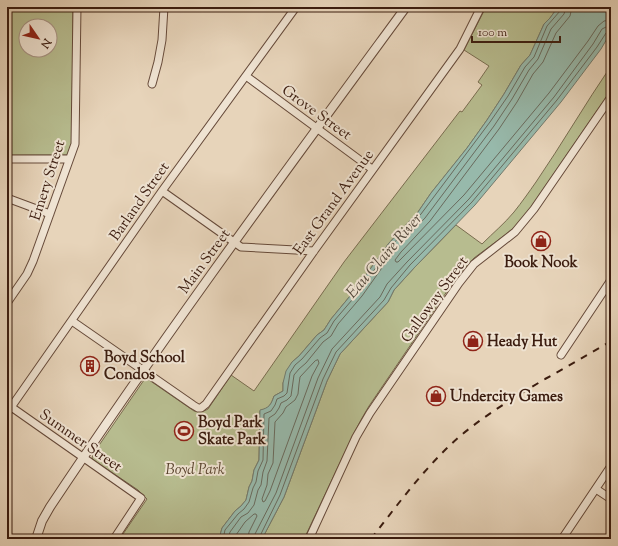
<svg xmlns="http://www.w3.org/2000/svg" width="618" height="546" font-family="'Sorts Mill Goudy',serif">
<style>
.green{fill:#b7bc8f;stroke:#796c4f;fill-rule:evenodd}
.water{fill:#97b9ab;stroke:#727a6d}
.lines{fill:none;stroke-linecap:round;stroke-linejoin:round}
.shore{stroke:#696a5d;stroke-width:1}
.minor-casing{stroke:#664a3a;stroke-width:9}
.tertiary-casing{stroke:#664a3a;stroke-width:10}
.minor{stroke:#efe3d2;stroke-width:7}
.tertiary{stroke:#efe3d2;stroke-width:8}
.rail{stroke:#3b1c0f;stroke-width:2;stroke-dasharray:7 7;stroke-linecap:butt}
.labels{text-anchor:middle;stroke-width:4;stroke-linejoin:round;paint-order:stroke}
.street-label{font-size:15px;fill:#3b1c0f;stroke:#efe3d2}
.poi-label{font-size:15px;font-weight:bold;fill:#3b1c0f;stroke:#efe3d2;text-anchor:start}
.park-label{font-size:15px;font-style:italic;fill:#5a442f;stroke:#efe3d2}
.water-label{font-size:16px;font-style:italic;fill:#574b3e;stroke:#efe3d2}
</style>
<rect width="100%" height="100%" fill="#e7d4ba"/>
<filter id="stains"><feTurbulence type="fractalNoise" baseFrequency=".005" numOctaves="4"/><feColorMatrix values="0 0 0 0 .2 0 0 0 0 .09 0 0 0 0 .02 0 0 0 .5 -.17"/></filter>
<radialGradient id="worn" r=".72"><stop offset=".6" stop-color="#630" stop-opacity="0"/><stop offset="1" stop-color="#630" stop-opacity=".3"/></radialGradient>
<!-- green -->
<path class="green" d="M7,7H73L72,144L68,154L67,155H7ZM26,26H50V50H26Z
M486,7H558L550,18L544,24L530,55L521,65L504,94L487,120L467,148L431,193L418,212L389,243L355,290L331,319L324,330L317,335L299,356L292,362L283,383V391L274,396C271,405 269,408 260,411L259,460L254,470L252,481L249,487L246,500L241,506L235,511L222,528L219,539H125L121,537L147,499L138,490L95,461L92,458L93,454L144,380L147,379L149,380L194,411C199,412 203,412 208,409L231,375L254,391L344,262L460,111L462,112L482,85L478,82L489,66L464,50Z
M611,66V90L531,207L517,225L505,235L474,258L456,278L369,406L362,418L354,433L304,539H262L284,497L327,381L340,354L388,302L394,290L414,268L456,225L482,244C493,233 505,223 514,212C522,202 529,192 536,182C562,144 585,104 611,66Z"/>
<!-- water -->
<path class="water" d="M558,7H611V32L601,49L561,102L475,205L414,268L394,290L388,302L340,354L327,381L284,497L262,539H219L222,528L235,511L241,506L246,500L249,487L252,481L254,470L259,460L260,410C269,408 271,405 274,396L283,391V383L286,371L292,362L299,356L317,335L324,330L331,319L355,290L389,243L418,212L431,193L467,148L487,120L504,94L521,65L530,55L544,24L550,18Z"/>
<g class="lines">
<!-- shore -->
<path class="shore" d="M572,7L570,16L556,33L543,62L533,74L517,102L499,129L430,221L401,252L395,260L396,262H398L464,195L549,93L588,41L598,26L604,21L611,20
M318,360L319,363L312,376L270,491L265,501L263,502L262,499L267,485L268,474L273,463L275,422L283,413L286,407L295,400L298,394L299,384L300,377L315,361Z
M223,539L225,530L238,514L244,509L249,502L253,488L256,482L258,471L263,460L264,414L271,411L275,405L277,399L284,396L287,393L290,373L295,365L302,359L320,338L327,333L334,321L358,293L392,245L421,214L490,122L508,96L525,67L534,57L547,26L560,11L561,7
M228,539L230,532L241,517L248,513L254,505L258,490L261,485L263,472L267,461L269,418L275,414L279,408L281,403L287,400L291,396L294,375L299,369L306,363L323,342L331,336L338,324L362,296L396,248L425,218L494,126L512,99L529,70L538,59L551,29L564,14L566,7
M234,539L236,535L245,522L254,514H256L257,516L249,532L248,539
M254,539L255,534L276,493L318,378L332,349L380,297L387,284L407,262L469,199L554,97L593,44L602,29L606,27L611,26
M259,539L260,536L280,495L323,379L336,352L384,300L391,288L410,265L472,202L557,100L597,47L606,33L611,31"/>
<!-- minor casing -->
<g class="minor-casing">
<path id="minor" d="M246,76L372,169
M152,84L158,62L162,40L164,7
M7,159H69
M162,191L241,247L314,251
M7,198L50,214
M7,303L27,274L33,261L75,144L77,7
M72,321L193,405L198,408H201L206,404L314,251L460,49L481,7
M561,355L611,280
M7,404L141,498L114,539
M7,413L162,191L296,7
M596,489L611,499
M309,539L356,437L370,413L459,283L474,264L515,232L534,209L611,97
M562,539L611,466"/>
</g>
<!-- tertiary casing -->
<g class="tertiary-casing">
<path id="tertiary" d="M36,539L42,521L50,507C163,337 285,172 406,7"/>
</g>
<!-- minor -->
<use href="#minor" class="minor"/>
<!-- tertiary -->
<use href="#tertiary" class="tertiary"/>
<!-- rail -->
<path class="rail" d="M371,539C398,504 425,467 459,437C485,415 515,397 545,379C567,367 589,354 611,341"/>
</g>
<!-- icons -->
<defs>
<g id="shop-ring" transform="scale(1)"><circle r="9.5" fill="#efe3d2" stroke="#8f2418" stroke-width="1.5"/><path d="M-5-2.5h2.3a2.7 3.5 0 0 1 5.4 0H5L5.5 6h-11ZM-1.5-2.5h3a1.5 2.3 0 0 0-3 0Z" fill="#8f2418"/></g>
<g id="building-ring" transform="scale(1)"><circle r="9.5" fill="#efe3d2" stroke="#8f2418" stroke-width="1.5"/><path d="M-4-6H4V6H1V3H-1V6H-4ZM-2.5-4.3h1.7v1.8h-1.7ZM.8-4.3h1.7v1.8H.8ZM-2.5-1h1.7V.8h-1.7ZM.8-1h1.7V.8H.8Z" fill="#8f2418"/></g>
<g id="stadium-ring" transform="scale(1)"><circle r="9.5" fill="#efe3d2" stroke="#8f2418" stroke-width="1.5"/><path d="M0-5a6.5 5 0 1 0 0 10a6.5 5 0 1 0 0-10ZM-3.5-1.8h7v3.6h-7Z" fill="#8f2418"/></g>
</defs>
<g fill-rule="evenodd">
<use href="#shop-ring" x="541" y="241"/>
<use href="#shop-ring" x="473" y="341"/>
<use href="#building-ring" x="90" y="366"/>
<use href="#shop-ring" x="436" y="396"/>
<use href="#stadium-ring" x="184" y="431"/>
</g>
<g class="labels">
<!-- street labels -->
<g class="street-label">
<text transform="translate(317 112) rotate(36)" y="5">Grove Street</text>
<text transform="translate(47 180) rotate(-72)" y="5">Emery Street</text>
<text transform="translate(139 201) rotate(-55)" y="5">Barland Street</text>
<text transform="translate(333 202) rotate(-54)" y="5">East Grand Avenue</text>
<text transform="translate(204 261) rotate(-54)" y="5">Main Street</text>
<text transform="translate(434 299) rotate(-54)" y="5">Galloway Street</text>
<text transform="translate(81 440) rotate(35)" y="5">Summer Street</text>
</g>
<!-- poi labels -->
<g class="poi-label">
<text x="541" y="267" text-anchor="middle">Book Nook</text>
<text x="487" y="346">Heady Hut</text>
<text x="104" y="362">Boyd School<tspan x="104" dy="17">Condos</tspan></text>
<text x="450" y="401">Undercity Games</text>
<text x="198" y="427">Boyd Park<tspan x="198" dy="17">Skate Park</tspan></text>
</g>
<!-- park labels -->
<g class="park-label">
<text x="195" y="474">Boyd Park</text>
</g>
<!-- water labels -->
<g class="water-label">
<text transform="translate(383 255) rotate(-49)" y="6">Eau Claire River</text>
</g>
</g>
<!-- margin -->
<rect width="618" height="546" fill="none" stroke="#e7d4ba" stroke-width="24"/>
<rect x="8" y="8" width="602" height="530" fill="none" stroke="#3b1c0f" stroke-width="2"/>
<rect x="12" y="12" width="594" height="522" fill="none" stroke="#3b1c0f"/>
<!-- north arrow -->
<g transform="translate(38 38) rotate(124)"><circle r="19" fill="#efe3d2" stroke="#a79384"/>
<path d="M0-3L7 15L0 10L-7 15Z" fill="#8f2418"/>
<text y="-6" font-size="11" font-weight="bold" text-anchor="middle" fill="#3b1c0f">N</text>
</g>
<!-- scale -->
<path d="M472 36v6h88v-6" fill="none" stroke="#3b1c0f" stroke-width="2"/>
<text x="478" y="36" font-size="12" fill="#3b1c0f" stroke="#efe3d2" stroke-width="3" paint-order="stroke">100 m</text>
<rect width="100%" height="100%" filter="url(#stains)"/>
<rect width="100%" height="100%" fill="url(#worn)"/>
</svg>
